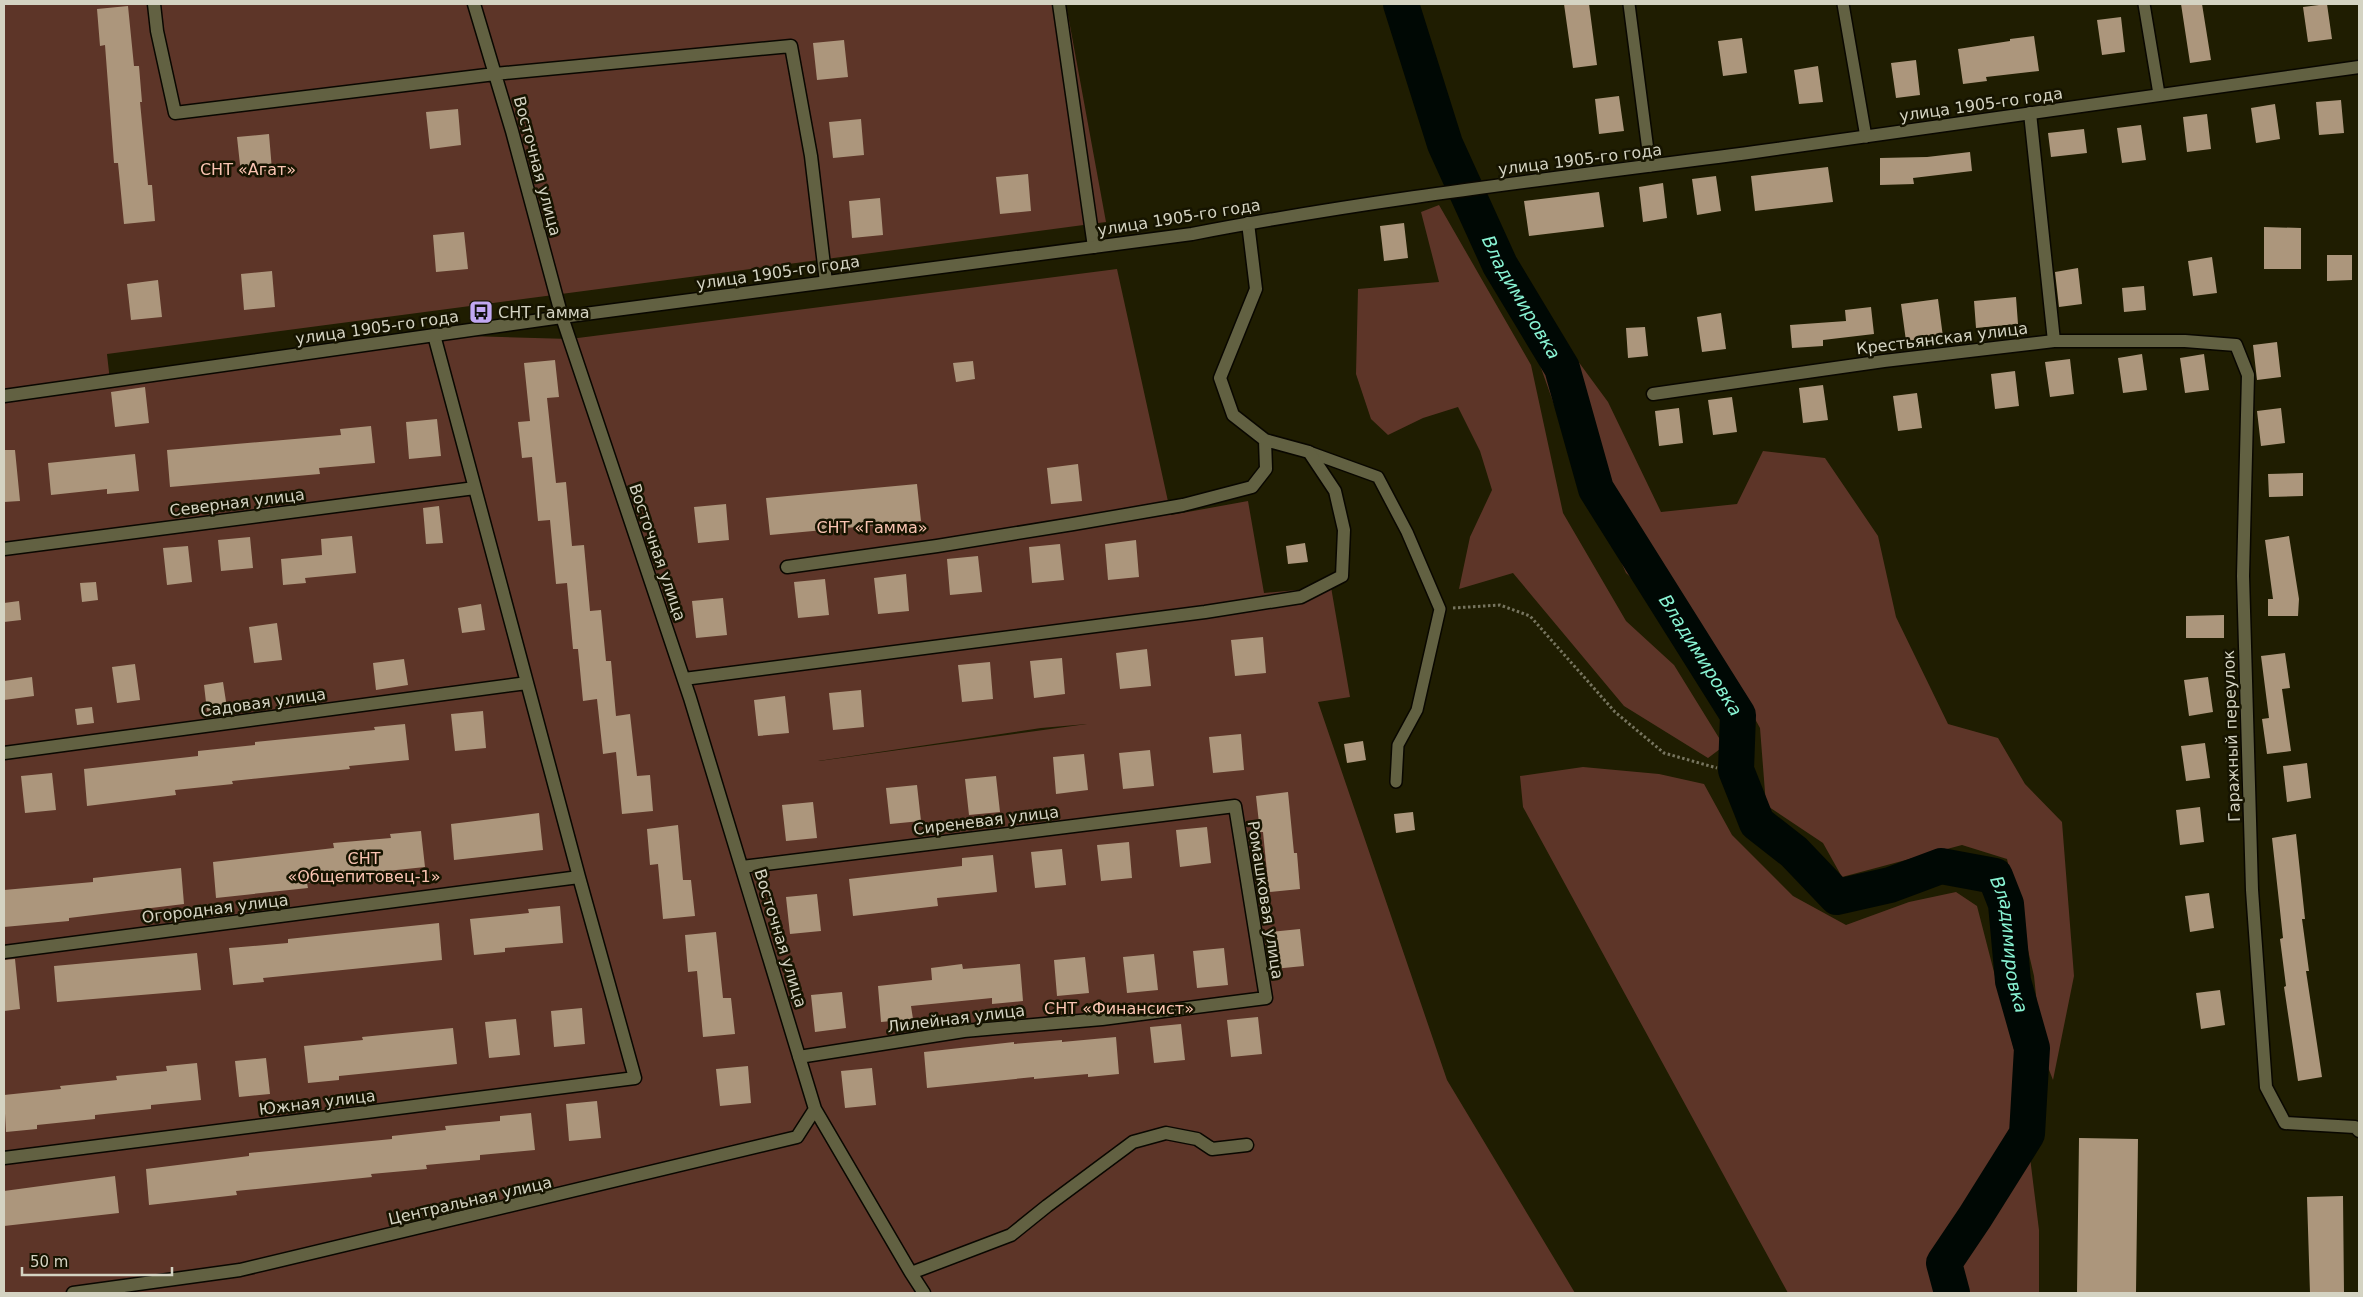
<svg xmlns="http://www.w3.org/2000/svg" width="2363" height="1297" font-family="'DejaVu Sans',sans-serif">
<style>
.green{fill:#5d3528;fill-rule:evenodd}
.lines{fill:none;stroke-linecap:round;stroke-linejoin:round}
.river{stroke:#000804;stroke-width:36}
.building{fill:#ac967c}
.lane-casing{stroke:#090700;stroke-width:14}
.street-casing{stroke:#090700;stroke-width:15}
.secondary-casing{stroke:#090700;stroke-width:15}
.path{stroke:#77755f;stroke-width:3;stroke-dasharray:2.5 2.5;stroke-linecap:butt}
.lane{stroke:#626142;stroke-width:11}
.street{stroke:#626142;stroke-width:12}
.secondary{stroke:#626142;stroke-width:12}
.labels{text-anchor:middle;stroke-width:5;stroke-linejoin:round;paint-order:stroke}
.street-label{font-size:16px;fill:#d4d3c2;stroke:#161400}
.park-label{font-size:16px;fill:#fac4b2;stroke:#161400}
.poi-label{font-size:16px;fill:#d4d3c2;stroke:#161400;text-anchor:start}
.water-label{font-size:18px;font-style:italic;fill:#89f4d4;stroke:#161400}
</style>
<rect width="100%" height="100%" fill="#1f1d01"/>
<!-- green -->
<path class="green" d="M4,4H1066L1106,222L107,354L110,381L434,335L570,339L1117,269L1171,515L1248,501L1264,593L1331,587L1350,697L1318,702L1447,1080L1575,1293H4ZM1087,724L819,761H818L1041,728Z
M1439,205L1531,365L1563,513L1626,621L1674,665L1724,746L1708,758L1624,706L1513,573L1459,589L1470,537L1492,490L1480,451L1458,407L1423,418L1388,435L1371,419L1356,374L1358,289L1439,282L1421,212Z
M1561,338L1608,402L1661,512L1737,504L1763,451L1825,458L1878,536L1896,617L1948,724L1998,738L2025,784L2062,822L2074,976L2053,1080L2042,1052L2034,976L2007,859L1962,845L1842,877L1823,843L1766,805L1760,728L1723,661L1626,573L1563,430L1535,351Z
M1583,767L1659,774L1704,784L1732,835L1793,896L1846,925L1909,902L1956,892L1977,906L2019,1069L2039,1230V1293H1788L1523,807L1520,776Z"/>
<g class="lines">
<!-- river -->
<path class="river" id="s1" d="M1401,4L1445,144L1500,265L1562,368L1596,489L1738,715L1736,770L1757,823L1794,852L1837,897L1890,885L1941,866L1995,876L2006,904L2013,981L2032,1048L2027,1134L1975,1217L1944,1263L1952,1293"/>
</g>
<!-- building -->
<path class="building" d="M1564,4H1589L1597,65L1573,68Z
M2181,4H2202L2211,60L2190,63Z
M2327,4L2332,39L2308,42L2303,7Z
M128,6L134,66H139L142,102H140L148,185H152L155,221L124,224L118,163H114L105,45L100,46L97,9Z
M2121,17L2125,52L2102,55L2097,20Z
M2034,36L2039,71L1986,77L1987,81L1963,84L1958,49L2010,41V39Z
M1742,38L1747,73L1723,76L1718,41Z
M844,40L848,77L817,80L813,43Z
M1916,60L1920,95L1896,98L1891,63Z
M1818,66L1823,102L1799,104L1794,70Z
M1619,96L1624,131L1599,134L1595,99Z
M2341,100L2344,133L2319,135L2316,102Z
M2275,104L2280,139L2256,143L2251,108Z
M458,109L461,145L430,149L426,112Z
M2207,114L2211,149L2187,152L2183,117Z
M861,119L864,155L833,158L829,122Z
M2141,125L2146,160L2122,163L2117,128Z
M2084,129L2087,153L2051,157L2048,133Z
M269,134L272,170L241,174L237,137Z
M1970,152L1972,171L1913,178L1914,184L1880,185V158L1927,157Z
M1828,167L1833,202L1755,211L1751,176Z
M1028,174L1031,211L1000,214L996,177Z
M1716,176L1721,211L1697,215L1692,179Z
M1663,183L1667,218L1643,222L1639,187Z
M1599,192L1604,227L1529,236L1524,201Z
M880,198L883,235L852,238L849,201Z
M1404,223L1408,258L1384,261L1380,226Z
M2264,227L2301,228V269H2264Z
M464,232L468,269L436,272L433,235Z
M2327,255H2352V280L2327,281Z
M2212,257L2217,293L2193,296L2188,261Z
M2078,268L2082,304L2059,307L2055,272Z
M272,271L275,307L244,310L241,274Z
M158,280L162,317L131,320L127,284Z
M2144,286L2146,310L2124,312L2122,288Z
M2016,297L2018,324L1976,328L1974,301Z
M1938,299L1943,337L1906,341L1901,304Z
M1871,307L1874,334L1823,340V346L1792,348L1790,325L1846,321L1845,310Z
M1721,313L1726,349L1702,352L1697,317Z
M1645,327L1648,356L1628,358L1626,328Z
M2277,342L2281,377L2257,380L2253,345Z
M2142,354L2147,390L2123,393L2118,358Z
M2204,354L2209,390L2185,393L2180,358Z
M2070,359L2074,394L2050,397L2045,362Z
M555,360L559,397L547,398L556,483L566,482L572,546L584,545L590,611L601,610L606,661H611L616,716L630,714L637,776L650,775L653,811L622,814L616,752L603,754L597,699L583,701L578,649H573L567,583L556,584L550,520L538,521L532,457L522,458L518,422L530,421L524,363Z
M973,361L975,379L956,382L953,363Z
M2015,371L2019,406L1995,409L1991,374Z
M1823,385L1828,420L1803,423L1799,388Z
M145,387L149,423L115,427L111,392Z
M1917,393L1922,428L1898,431L1893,396Z
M1732,397L1737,432L1713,435L1708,400Z
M1679,408L1683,443L1659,446L1655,411Z
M2281,408L2285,443L2261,446L2257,411Z
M437,419L441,456L409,459L406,422Z
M371,426L375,463L319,468L320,474L170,487L167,450L341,435L340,429Z
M4,450H15L20,501L4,502Z
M135,454L139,491L107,494V489L51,495L48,463Z
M1078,464L1082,501L1051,504L1047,468Z
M2303,473V496L2269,497L2268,474Z
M917,484L921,521L770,535L766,498Z
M726,504L729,540L698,543L694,507Z
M439,506L443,543L426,544L423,508Z
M352,536L356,573L305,578L306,583L283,585L281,559L322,555L321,539Z
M2289,536L2299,599L2298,616H2268V599H2273L2265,540Z
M250,537L253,568L221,571L218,540Z
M1136,540L1139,577L1108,580L1105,544Z
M1305,543L1308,562L1288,564L1286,546Z
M1060,544L1064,580L1032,583L1029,547Z
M188,546L192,582L167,585L163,548Z
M978,556L982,592L950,595L947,559Z
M906,574L909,611L878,614L874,578Z
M825,579L829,615L798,618L794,582Z
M96,582L98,600L82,602L80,583Z
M723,598L727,635L696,638L692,601Z
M19,601L21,620L4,622V603Z
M481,604L485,630L462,633L458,608Z
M2224,615V638H2186V616Z
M277,623L282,660L254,663L249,627Z
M1263,637L1266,673L1235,676L1231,640Z
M1147,649L1151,686L1120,689L1116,653Z
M2285,653L2290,688L2282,689L2291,751L2267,754L2262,719L2269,718L2261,656Z
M1062,658L1065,694L1034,698L1030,661Z
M404,659L408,685L376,690L373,663Z
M990,662L993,699L962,702L958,665Z
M135,664L140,700L117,703L112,667Z
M32,677L34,696L4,700V681Z
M2208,677L2213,712L2189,716L2184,680Z
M223,682L227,708L207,711L204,685Z
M861,690L864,727L833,730L829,693Z
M785,696L789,733L758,736L754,700Z
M92,707L94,723L77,725L75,709Z
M483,711L486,748L455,751L451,714Z
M405,724L409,760L349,766L350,769L232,781L233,784L175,790L176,795L87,806L84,769L198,756V751L255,745V742L375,730L374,727Z
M1241,734L1244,770L1213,773L1209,737Z
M1363,741L1366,760L1347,763L1344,744Z
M2205,743L2210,778L2186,781L2181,746Z
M1150,750L1154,786L1123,789L1119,753Z
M1084,754L1088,790L1056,794L1053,757Z
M2307,763L2311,798L2287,802L2283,766Z
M52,773L56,810L25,813L21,776Z
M996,776L1000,812L969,815L965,779Z
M917,785L921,821L890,824L886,788Z
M1288,792L1294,853H1297L1300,889L1269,892L1263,832H1260L1256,796Z
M813,802L817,838L786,841L782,805Z
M2200,807L2204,842L2180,845L2176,810Z
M1413,812L1415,830L1396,833L1394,814Z
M539,813L543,850L454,860L451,824Z
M678,825L683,880H691L695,916L663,919L658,864L650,865L647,829Z
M1207,827L1211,863L1180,867L1176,830Z
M421,831L425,867L368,873V877L307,883L308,888L216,898L213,862L334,848L333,843L391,838L390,834Z
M2296,834L2305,919H2302L2309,971H2306L2322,1077L2298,1081L2284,987L2286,986L2280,939L2283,938L2272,838Z
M1129,842L1132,878L1101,881L1097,845Z
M1062,849L1066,885L1035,888L1031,852Z
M993,855L997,892L937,898L938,906L853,916L849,879L962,866V858Z
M181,868L184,904L69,918V921L4,927V890L93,882V878Z
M2209,893L2214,928L2190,932L2185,896Z
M817,894L821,931L790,934L786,897Z
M560,906L563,943L505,948V952L474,955L470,919L529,913L528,909Z
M439,923L442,960L263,978L264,982L233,985L229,948L288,943V939Z
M1300,929L1304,966L1273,969L1269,932Z
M716,932L723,998H731L735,1034L703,1037L697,971L688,972L685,935Z
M1224,948L1228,985L1197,988L1193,951Z
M197,953L201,990L57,1002L54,966Z
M1154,954L1158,990L1127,993L1123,957Z
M1085,957L1089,993L1057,996L1054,960Z
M15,959L20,1009L4,1011V960Z
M962,964L963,969L1020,964L1023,1001L992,1004V998L911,1006L913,1019L881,1022L878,986L932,980L931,968Z
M2220,990L2225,1025L2201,1029L2196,993Z
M842,992L846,1028L815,1032L811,995Z
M582,1008L585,1044L554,1047L551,1011Z
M1258,1017L1262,1054L1231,1057L1227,1020Z
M516,1019L520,1055L489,1058L485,1022Z
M1181,1024L1185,1060L1154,1063L1150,1027Z
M453,1028L457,1064L339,1076V1080L308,1083L304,1046L363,1040L362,1037Z
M1116,1037L1119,1074L1088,1077V1074L1034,1079V1077L927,1088L924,1052L1014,1042V1044L1062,1040V1042Z
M266,1058L270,1094L239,1097L235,1061Z
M197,1063L201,1100L151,1105V1109L95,1115V1119L37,1125V1129L6,1132L4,1095L61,1089L60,1086L117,1080L116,1076L167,1071L166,1066Z
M748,1066L751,1103L720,1106L716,1069Z
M872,1068L876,1105L845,1108L841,1071Z
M597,1101L601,1138L569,1141L566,1104Z
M531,1113L535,1150L480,1155V1160L426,1165L427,1169L371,1174L372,1177L236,1191L237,1195L149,1205L146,1169L249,1156V1153L392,1139V1136L446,1130L445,1126L500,1121V1116Z
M2079,1138L2138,1139L2136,1293H2077Z
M115,1176L119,1213L4,1226V1191Z
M2343,1196L2344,1293H2310L2307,1197Z"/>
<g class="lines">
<!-- lane casing -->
<g class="lane-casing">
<path id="lane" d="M1629,4L1650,166
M1843,4L1866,137
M2144,4L2159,94
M1309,452L1378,477L1407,532L1440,609L1417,710L1398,745L1396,782"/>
</g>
<!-- street casing -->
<g class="street-casing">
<path id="street" d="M154,4L157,31L175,113L495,74L791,46L811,156L826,282
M474,4L512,131L562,317L690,698L815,1109L911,1273L1011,1235L1047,1206L1133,1142L1166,1133L1197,1139L1212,1149L1247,1145
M1059,4L1094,247
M2030,113L2054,341
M1653,394L1884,361L2054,341H2185L2236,345L2248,375L2243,576L2252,890L2266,1087L2285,1123L2355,1127L2359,1131
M4,549L475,488
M787,567L937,546L1073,524L1183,505L1252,487L1266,469L1265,440
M684,679L1205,612L1301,597L1342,576L1344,530L1335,491L1309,452L1265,440L1233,415L1220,378L1256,289L1248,223
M4,753L527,683
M742,867L1235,806L1266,998L1102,1019L964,1031L799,1057
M4,952L579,877
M4,1158L635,1078L579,877L434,335
M911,1273L924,1293
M73,1293L240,1270L797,1137L815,1109"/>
</g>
<!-- secondary casing -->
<g class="secondary-casing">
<path id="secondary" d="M4,396L562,317L1192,234C1378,198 1567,177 1755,152C1957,125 2158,94 2359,67"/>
</g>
<!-- path -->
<path class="path" d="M1453,608L1500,605L1530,616L1615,712L1664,753L1717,768"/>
<!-- lane -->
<use href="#lane" class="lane"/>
<!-- street -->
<use href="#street" class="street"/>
<!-- secondary -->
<use href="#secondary" class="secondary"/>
</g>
<!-- icons -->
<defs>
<g id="bus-square" transform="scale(1.25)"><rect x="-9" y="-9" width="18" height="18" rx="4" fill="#c1a8f3" stroke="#161400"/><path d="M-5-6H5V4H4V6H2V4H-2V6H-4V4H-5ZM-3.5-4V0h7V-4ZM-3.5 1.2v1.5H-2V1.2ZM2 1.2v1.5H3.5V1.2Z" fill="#111"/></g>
</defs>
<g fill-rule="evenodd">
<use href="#bus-square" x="481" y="312"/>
</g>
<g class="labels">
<!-- street labels -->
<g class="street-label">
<text transform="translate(1981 104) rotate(-8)" y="6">улица 1905-го года</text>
<text transform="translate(1580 159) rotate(-7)" y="6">улица 1905-го года</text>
<text transform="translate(538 166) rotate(75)" y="6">Восточная улица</text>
<text transform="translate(1179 217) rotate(-9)" y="6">улица 1905-го года</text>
<text transform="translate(778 272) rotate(-8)" y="6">улица 1905-го года</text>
<text transform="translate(377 327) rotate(-8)" y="6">улица 1905-го года</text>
<text transform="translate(1942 338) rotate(-7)" y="6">Крестьянская улица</text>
<text transform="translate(237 502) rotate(-7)" y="6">Северная улица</text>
<text transform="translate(658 552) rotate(71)" y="6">Восточная улица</text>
<text transform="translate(263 702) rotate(-8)" y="6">Садовая улица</text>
<text transform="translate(2231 736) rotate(-92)" y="6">Гаражный переулок</text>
<text transform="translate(986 820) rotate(-7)" y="6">Сиреневая улица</text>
<text transform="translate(1266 900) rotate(81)" y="6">Ромашковая улица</text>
<text transform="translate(215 908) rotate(-7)" y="6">Огородная улица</text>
<text transform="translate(781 938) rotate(73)" y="6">Восточная улица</text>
<text transform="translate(956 1018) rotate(-7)" y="6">Лилейная улица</text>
<text transform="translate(317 1102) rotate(-7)" y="6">Южная улица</text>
<text transform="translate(470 1200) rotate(-13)" y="6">Центральная улица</text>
</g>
<!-- park labels -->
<g class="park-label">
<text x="248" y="175">СНТ «Агат»</text>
<text x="872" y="533">СНТ «Гамма»</text>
<text x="364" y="864">СНТ<tspan x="364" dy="18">«Общепитовец-1»</tspan></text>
<text x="1119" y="1014">СНТ «Финансист»</text>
</g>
<!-- poi labels -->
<g class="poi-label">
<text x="498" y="318">СНТ Гамма</text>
</g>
<!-- water labels -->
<g class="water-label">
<text dy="6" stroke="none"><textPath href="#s1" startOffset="318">Владимировка</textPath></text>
<text dy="6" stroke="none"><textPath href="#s1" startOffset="722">Владимировка</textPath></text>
<text dy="6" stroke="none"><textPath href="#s1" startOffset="1248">Владимировка</textPath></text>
</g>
</g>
<!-- border -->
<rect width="2363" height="1297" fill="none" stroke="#d4d3c2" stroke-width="10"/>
<!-- scale -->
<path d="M22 1267v8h150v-8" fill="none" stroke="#d4d3c2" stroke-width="2.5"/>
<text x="30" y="1267" font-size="15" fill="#d4d3c2" stroke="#161400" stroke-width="4" paint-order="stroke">50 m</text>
</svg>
